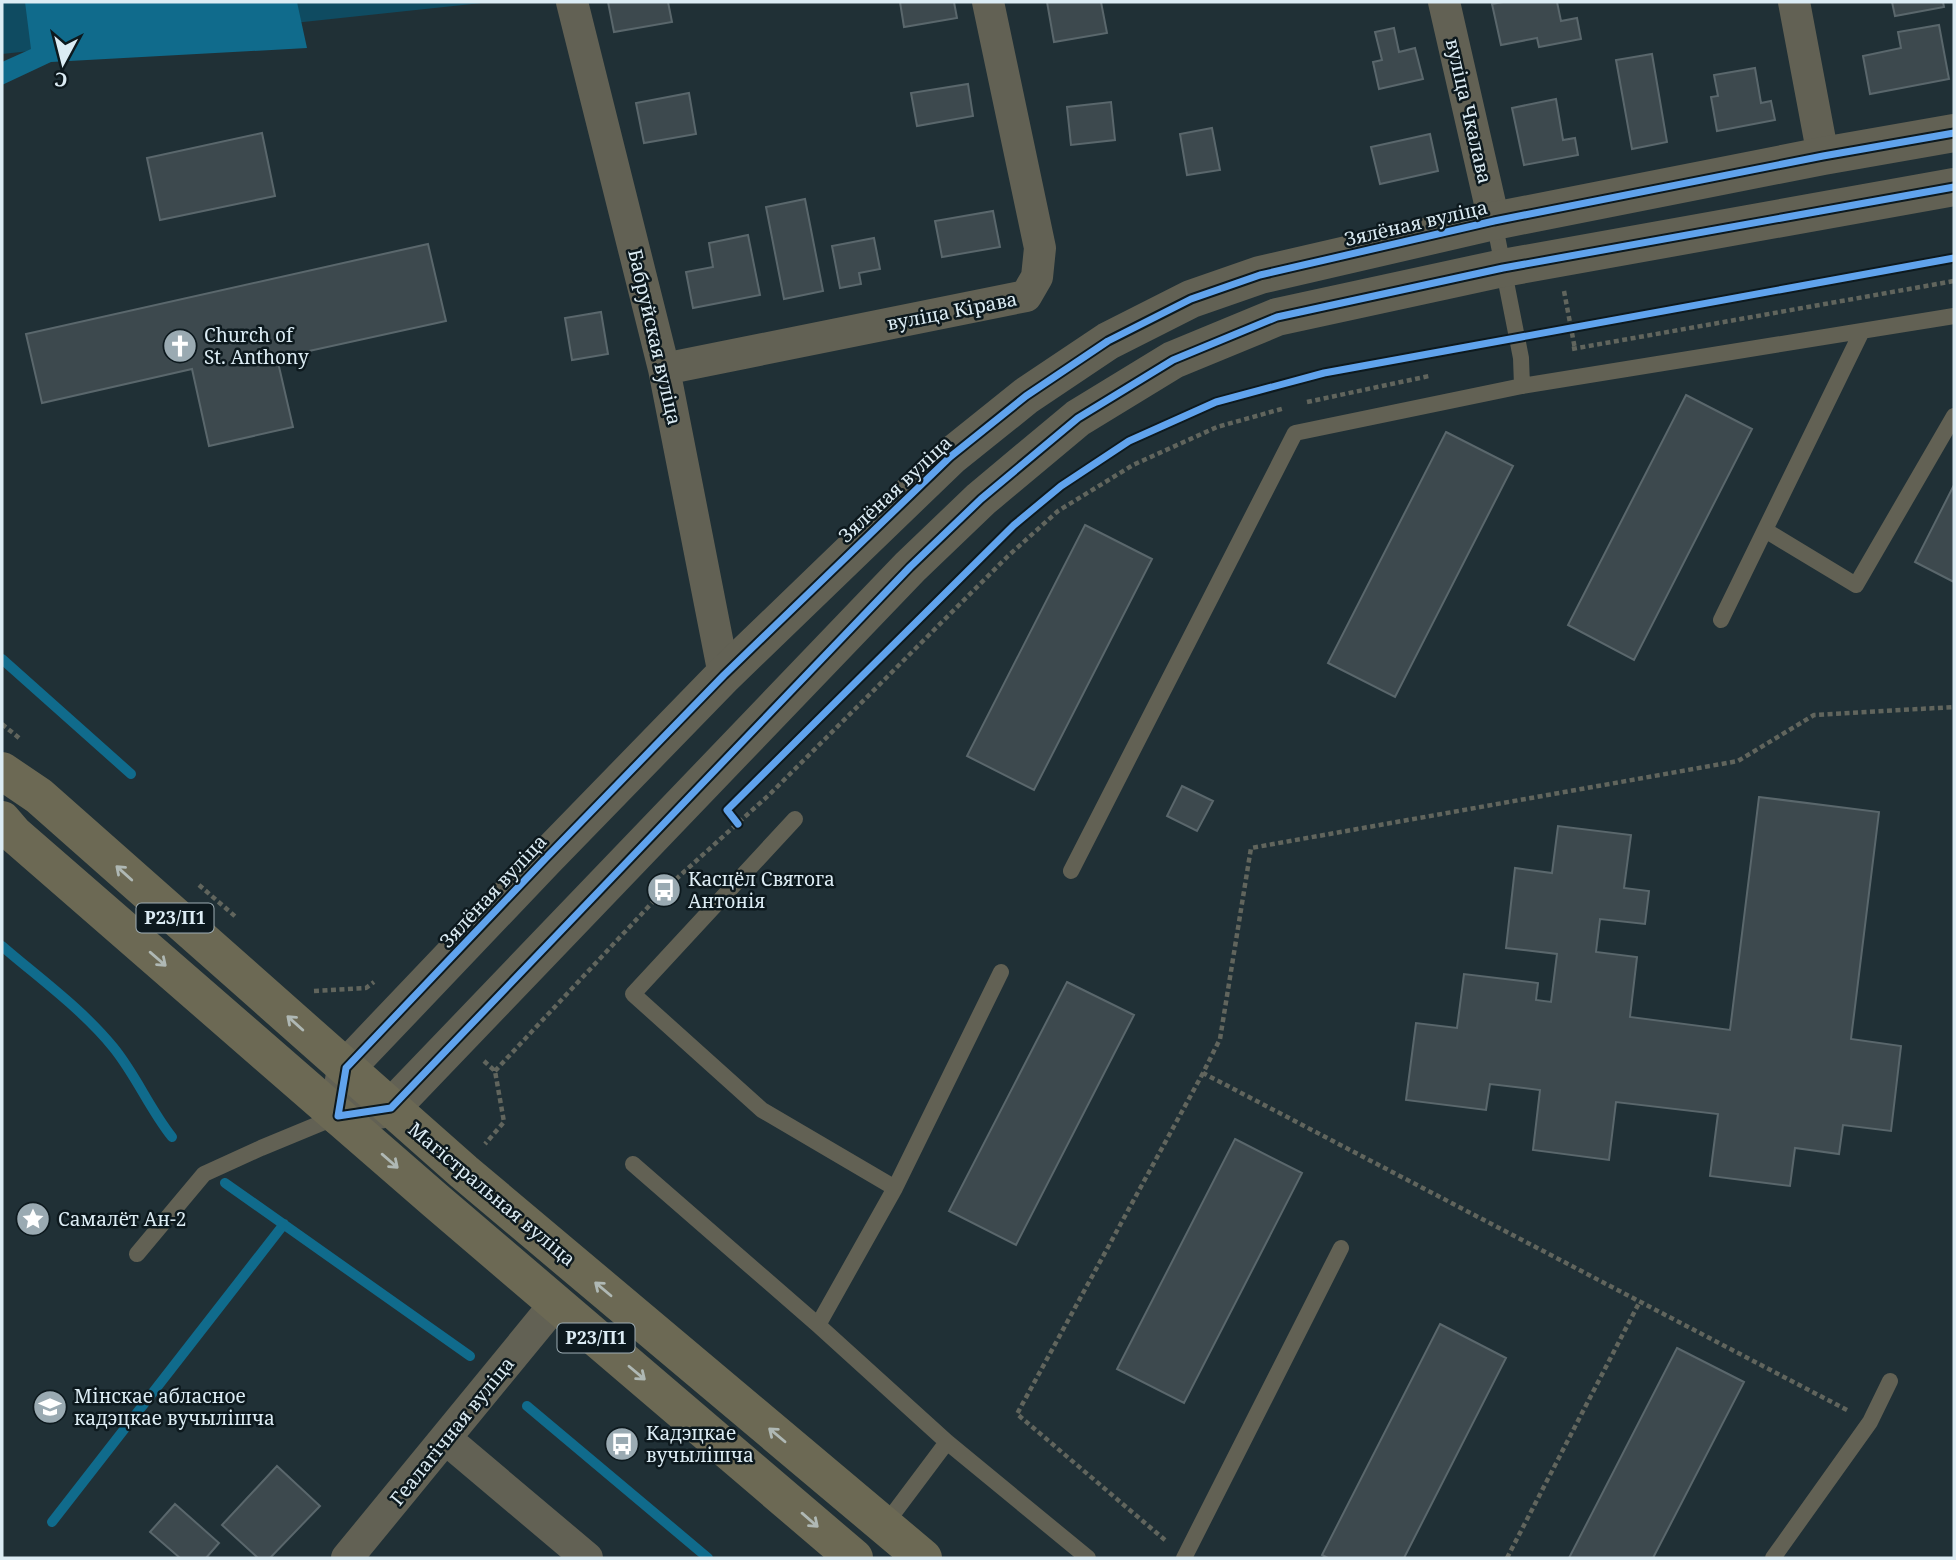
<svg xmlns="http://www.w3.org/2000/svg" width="1956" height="1560" font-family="'Noto Serif',serif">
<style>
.green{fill:#0f4b61}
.water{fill:#106b8c}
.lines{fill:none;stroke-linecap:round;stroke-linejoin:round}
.stream{stroke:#106b8c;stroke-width:10}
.building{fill:#3d494e;stroke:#5a676c;stroke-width:2}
.path{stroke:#61655d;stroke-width:4.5;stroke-dasharray:5 3.5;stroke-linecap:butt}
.service{stroke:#626154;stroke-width:16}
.minor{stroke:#626154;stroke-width:32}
.tertiary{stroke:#626154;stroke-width:38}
.primary{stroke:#6c6954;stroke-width:38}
.cycleway-casing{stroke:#0d191e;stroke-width:11}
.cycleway{stroke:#60a3ed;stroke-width:7}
.oneway{stroke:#afb8b4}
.labels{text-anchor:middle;stroke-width:5;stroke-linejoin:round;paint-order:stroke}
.shield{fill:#0d191e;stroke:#9eadb4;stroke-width:2}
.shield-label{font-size:18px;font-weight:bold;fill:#dcecf4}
.street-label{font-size:19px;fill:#dcecf4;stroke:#0d191e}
.poi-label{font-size:19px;fill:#dcecf4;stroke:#0d191e;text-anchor:start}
</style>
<rect width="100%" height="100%" fill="#203036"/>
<!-- green -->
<path class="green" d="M2,2H491L2,54Z"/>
<!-- water -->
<path class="water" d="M25,2H297L307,48L51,62L2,85V62L31,49Z"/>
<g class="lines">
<!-- stream -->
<path class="stream" d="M2,659L131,774
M2,946C39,978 82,1009 113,1047C136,1075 149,1108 172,1137
M225,1183L470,1356
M527,1406L708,1558
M52,1522L284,1224"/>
</g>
<!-- building -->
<path class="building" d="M608,2H668L672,22L614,32Z
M900,2H954L957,18L904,27Z
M1047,2H1101L1107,33L1054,42Z
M1503,2H1557L1561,21L1577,18L1581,39L1539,47L1537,38L1501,45L1492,4Z
M1892,2H1943L1944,7L1895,16Z
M1939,25L1949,79L1870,94L1863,56L1901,48L1898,32Z
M1394,28L1399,52L1415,48L1423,79L1379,89L1373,62L1382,60L1375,32Z
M1652,54L1667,142L1632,149L1616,60Z
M1755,68L1761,103L1771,101L1775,120L1717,131L1711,97L1718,96L1714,75Z
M968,84L973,116L917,126L911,93Z
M689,93L696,134L644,143L636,103Z
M1556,99L1563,140L1575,138L1578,155L1524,165L1512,108Z
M1111,102L1115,140L1071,145L1067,107Z
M1212,128L1220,170L1187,175L1180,134Z
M262,133L275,196L160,220L147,158Z
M1430,134L1438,171L1380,184L1371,147Z
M805,199L823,291L784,299L766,207Z
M993,211L1000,247L942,257L935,221Z
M748,235L760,295L693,308L686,272L713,267L709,243Z
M874,238L880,269L859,273L861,284L840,288L832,246Z
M428,244L446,321L277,358L293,427L209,446L192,369L42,403L26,334Z
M601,312L608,354L572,360L565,318Z
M1686,395L1752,429L1634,660L1568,625Z
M1446,432L1513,466L1395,697L1328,663Z
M1954,485V582L1915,562Z
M1085,525L1152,559L1034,790L967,756Z
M1182,786L1213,801L1197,831L1167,816Z
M1759,797L1879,812L1851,1039L1901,1046L1891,1131L1843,1125L1839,1154L1795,1148L1790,1186L1710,1176L1718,1114L1616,1102L1609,1160L1533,1150L1540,1090L1490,1084L1486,1110L1406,1100L1416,1023L1457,1028L1464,974L1538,983L1536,1000L1551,1002L1557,954L1506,948L1515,868L1552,873L1558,826L1631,835L1624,888L1649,891L1645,924L1600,919L1596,952L1637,957L1630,1017L1730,1030Z
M1067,982L1134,1015L1016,1245L949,1211Z
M1235,1139L1302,1173L1184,1403L1117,1369Z
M1440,1324L1506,1358L1404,1558H1328L1322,1555Z
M1677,1348L1744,1382L1653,1558H1569Z
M277,1466L320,1506L270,1558H258L222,1525Z
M175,1504L219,1543L206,1558H180L150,1532Z"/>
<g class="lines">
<!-- path -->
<path class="path" d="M1564,291L1575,349
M1572,349L1954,281
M1307,402L1429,376
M2,724L19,738
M199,885L237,918
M314,991L366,988L374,982
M484,1061L495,1071L504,1122L485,1144
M495,1071L664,890L770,794L1008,556L1058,511L1133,465L1217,427L1285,408
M1847,1410L1203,1073L1220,1039L1251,848L1738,761L1814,715L1954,707
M1165,1540L1017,1414L1203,1073
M1507,1558L1639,1303"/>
<!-- service -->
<path class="service" d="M1522,386L1954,316
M1765,530L1856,585L1954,416
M1721,620L1862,331
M795,819L633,994L762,1110L895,1188
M1071,871L1295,433L1522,386L1521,358L1494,221
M633,1164L818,1325L947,1442L1088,1558
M137,1254L204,1174L261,1148L336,1117
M818,1325L895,1188L1001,972
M884,1526L947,1442
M1184,1558L1341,1248
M1773,1558L1870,1422L1890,1381"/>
<!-- minor -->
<path class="minor" d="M572,2L664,369L724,675
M1444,2L1494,221
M1794,2L1823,156
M664,369L1026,296L1037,277L1040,248L988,2
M446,1439L587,1558
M347,1558L556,1303"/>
<!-- tertiary -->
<path class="tertiary" d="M1954,133L1823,156L1494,221L1260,275L1191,299L1108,341L1026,396L950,457L724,675L545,859L346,1068L338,1116L391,1108L910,567L981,499L1078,418L1173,360L1277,317L1503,268L1954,187"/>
<!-- primary -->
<path class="primary" d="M2,771L39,796L464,1172L923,1558
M2,820L14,834L436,1201L854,1558"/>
<!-- cycleway casing -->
<g class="cycleway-casing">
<path id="cycleway" d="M1954,133L1823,156L1494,221L1260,275L1191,299L1108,341L1026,396L950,457L724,675L545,859L346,1068L338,1116L391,1108L910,567L981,499L1078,418L1173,360L1277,317L1503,268L1954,187
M738,824L727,810L1014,525L1061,486L1129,441L1216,402L1324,373L1954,258"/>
</g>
<!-- cycleway -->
<use href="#cycleway" class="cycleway"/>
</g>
<!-- one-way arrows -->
<defs><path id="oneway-shaft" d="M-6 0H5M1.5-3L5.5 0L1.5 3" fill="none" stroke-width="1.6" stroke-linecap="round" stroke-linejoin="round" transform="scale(1.75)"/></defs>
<g class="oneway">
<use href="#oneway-shaft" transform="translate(124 873) rotate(-138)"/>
<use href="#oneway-shaft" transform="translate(158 959) rotate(41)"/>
<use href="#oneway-shaft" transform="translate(295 1023) rotate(-138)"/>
<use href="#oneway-shaft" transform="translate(390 1161) rotate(41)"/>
<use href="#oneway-shaft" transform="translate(603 1289) rotate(-140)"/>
<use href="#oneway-shaft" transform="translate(637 1373) rotate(40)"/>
<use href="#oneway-shaft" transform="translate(777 1435) rotate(-140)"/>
<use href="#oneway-shaft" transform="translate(810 1520) rotate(41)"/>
</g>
<!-- icons -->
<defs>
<g id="church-disc" transform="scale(1.75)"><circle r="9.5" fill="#9aaab2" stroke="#0d191e"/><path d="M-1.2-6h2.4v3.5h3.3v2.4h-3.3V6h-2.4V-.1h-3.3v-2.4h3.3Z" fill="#fff"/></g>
<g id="bus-disc" transform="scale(1.75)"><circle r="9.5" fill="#9aaab2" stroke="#0d191e"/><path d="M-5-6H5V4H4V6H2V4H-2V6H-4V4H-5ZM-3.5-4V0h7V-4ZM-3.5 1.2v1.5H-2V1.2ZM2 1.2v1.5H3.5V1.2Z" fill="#fff"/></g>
<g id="sight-disc" transform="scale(1.75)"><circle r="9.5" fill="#9aaab2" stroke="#0d191e"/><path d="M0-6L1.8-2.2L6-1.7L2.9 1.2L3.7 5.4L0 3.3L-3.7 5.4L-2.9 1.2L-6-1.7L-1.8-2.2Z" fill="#fff"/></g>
<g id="school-disc" transform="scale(1.75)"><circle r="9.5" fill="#9aaab2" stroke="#0d191e"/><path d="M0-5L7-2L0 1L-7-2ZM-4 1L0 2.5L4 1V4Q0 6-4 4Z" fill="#fff"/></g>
</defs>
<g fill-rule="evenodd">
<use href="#church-disc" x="180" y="346"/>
<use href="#bus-disc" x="664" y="890"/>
<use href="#sight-disc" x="33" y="1219"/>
<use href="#school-disc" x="50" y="1407"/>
<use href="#bus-disc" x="622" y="1444"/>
</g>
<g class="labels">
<!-- shield labels -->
<g class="shield">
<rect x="136.5" y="903.5" width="77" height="29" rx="5"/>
<rect x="557.5" y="1323.5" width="77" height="29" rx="5"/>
</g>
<g class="shield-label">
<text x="175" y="924">Р23/П1</text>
<text x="596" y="1344">Р23/П1</text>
</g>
<!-- street labels -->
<g class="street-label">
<text transform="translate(1469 111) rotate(77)" y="7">вуліца Чкалава</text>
<text transform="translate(1416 223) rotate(-13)" y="7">Зялёная вуліца</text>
<text transform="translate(952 311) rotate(-11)" y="7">вуліца Кірава</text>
<text transform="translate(655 337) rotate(77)" y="7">Бабруйская вуліца</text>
<text transform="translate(895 489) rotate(-43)" y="7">Зялёная вуліца</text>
<text transform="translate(493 891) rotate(-47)" y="7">Зялёная вуліца</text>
<text transform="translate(492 1194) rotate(40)" y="7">Магістральная вуліца</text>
<text transform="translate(452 1431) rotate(-51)" y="7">Геалагічная вуліца</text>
</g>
<!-- poi labels -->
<g class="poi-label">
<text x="204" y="342">Church of<tspan x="204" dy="22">St. Anthony</tspan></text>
<text x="688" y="886">Касцёл Святога<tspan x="688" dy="22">Антонія</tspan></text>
<text x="58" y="1226">Самалёт Ан-2</text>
<text x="74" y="1403">Мінскае абласное<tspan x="74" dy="22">кадэцкае вучылішча</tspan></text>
<text x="646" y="1440">Кадэцкае<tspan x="646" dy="22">вучылішча</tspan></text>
</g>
</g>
<!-- border -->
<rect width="1956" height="1560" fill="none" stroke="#dcecf4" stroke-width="7"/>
<!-- north arrow -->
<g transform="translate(63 63) rotate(187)" stroke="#0d191e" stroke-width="5" paint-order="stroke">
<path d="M0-5L12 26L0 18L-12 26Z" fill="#dcecf4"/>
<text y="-10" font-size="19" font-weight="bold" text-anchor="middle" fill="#dcecf4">С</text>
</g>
</svg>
